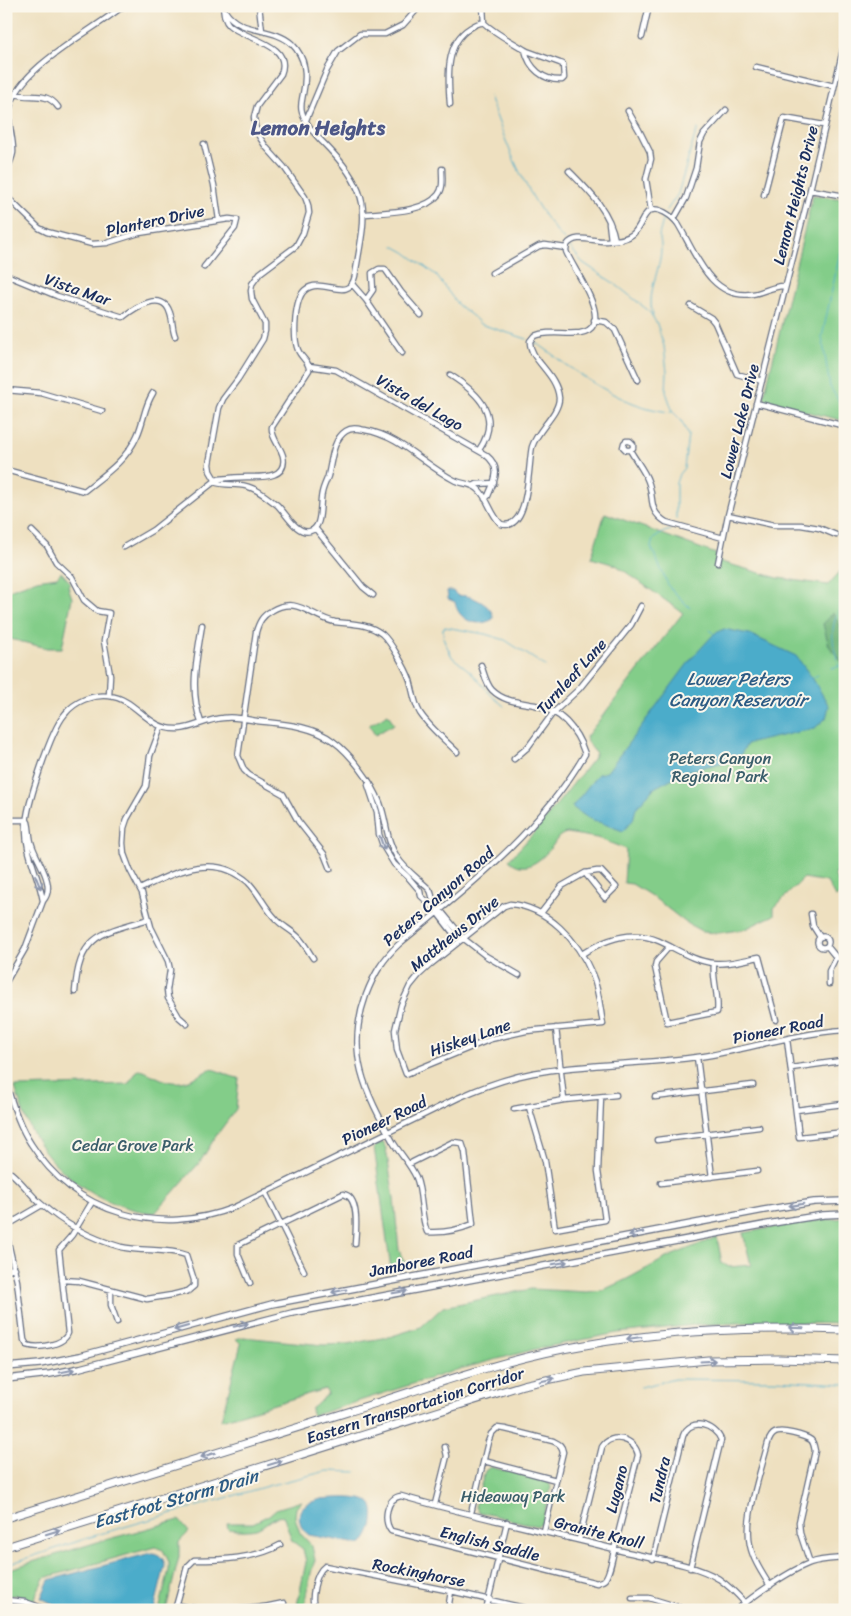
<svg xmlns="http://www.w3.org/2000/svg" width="851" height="1616" font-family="Sriracha,sans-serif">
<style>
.green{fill:#83cd89;stroke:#4f7e74}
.forest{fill:#6ab075;stroke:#42706a}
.water{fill:#4bacca;stroke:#336e94}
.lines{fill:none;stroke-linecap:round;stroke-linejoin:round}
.stream{stroke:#4bacca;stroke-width:1}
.minor-casing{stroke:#656d80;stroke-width:7}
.major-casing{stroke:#656d80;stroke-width:8}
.highway-casing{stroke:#656d80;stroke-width:9}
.minor{stroke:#fff;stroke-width:4.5}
.major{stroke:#fff;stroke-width:5.5}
.highway{stroke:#fff;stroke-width:7}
.oneway{stroke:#8d97ae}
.labels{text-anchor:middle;stroke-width:4;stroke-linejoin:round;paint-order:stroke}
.street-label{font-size:16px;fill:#1b2f5e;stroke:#fbf7ec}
.park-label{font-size:16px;fill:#3a5e6b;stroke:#fbf7ec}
.water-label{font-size:18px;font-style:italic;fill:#2c5b84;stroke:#fbf7ec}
.district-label{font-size:21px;font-weight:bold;fill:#4d5787;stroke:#fbf7ec}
</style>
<rect width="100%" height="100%" fill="#fbf7ec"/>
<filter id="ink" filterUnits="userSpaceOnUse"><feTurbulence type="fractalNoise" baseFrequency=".02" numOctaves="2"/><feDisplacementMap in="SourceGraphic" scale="10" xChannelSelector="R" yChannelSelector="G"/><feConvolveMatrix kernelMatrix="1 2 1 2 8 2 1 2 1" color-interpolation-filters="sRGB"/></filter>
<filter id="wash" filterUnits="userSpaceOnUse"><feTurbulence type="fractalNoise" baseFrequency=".0096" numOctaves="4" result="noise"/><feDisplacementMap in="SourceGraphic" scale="20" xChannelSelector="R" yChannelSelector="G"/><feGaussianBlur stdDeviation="1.12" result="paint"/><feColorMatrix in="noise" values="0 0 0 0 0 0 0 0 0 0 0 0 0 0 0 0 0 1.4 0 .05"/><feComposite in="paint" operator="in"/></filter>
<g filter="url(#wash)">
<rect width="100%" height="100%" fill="#eee0c0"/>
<!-- green -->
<path class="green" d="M813,195L845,199V421L767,402L764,396Z
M605,513L716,554V565L718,561L778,578L828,585L845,566V872L834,874L844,893L835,897L827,882L804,878L774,908V915L745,929L719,933L703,932L685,922L653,897L632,884L624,883L626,849L597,838L567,833C557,835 556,842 550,849C539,862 524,874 509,860L533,834L593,759L596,753L587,742L586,737L683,613L616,565L591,558Z
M61,572L70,582L68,586L72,598L62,648H47L6,638V591L37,580L57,577Z
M388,714L394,724L375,735L369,725Z
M210,1069C220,1070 228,1077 239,1078L236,1109L216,1136L200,1162L155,1213C107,1209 60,1179 35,1137C26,1122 20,1104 15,1087L128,1084L138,1070C145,1070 151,1075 157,1077C179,1088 191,1080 210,1069Z
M383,1142L386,1149L394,1198L399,1250L404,1262L416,1265L391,1270L374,1147Z
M845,1218V1324L759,1322L695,1325L617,1333L536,1349L460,1369L312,1416L311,1409C318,1405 321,1398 328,1394L325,1389L221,1420L241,1344L236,1339L243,1337L324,1345L347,1344L389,1337L421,1327L443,1307L531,1289L587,1292L603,1290L625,1280L668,1257L717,1237L722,1263L729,1267L751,1265L743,1233L802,1222Z
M490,1467L548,1481L551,1487L542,1522L537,1526L479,1512L475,1506L485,1471Z
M302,1501L296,1508L295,1517L300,1533L312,1546L315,1560L311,1573L305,1606L307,1610H296L306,1562L303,1549L292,1541L284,1517C273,1514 266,1526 256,1529C246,1531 237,1530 228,1529L227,1523H253L269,1515L276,1509Z
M179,1520L189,1532L179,1542V1557L166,1610H159L169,1570V1562L163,1550L155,1547L44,1578L37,1592L35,1601L16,1595L6,1596V1570L101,1541Z"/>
<!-- forest -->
<path class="forest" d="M833,613L845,635V666L829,646L823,624Z"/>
<!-- water -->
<path class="water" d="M447,591H453L458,596C469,593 495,606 493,619C478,628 458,621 455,602L448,599Z
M724,629L749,634L796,656L813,679L829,706L826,718L815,728L747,744L738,759L686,771L654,788L636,808L633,820L623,831L588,818L572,807L598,774L607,772L692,658L714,634Z
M321,1499C331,1498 361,1496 369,1502C379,1509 371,1545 358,1544L309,1535C304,1531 302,1529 300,1522C296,1506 308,1503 321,1499Z
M151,1553C159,1553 164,1558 165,1566L154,1610H66L41,1598L49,1580Z"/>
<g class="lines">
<!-- stream -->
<path class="stream" d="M489,96C507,146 528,202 565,241
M667,210L678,194L695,135L698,129
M394,246L405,252L436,275L458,305L475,318L480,324L527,339
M570,247L582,262L615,284L649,311L657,324L664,346L667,372L666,392L673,412L681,420L688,435L684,468L679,474L676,483V519
M653,315C644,289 668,261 659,235L664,217
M534,342C546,348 555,357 566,365C597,386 634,410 672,412
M842,421L843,412L839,401L830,387L822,337L844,234
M671,530L664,532L653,539L651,547L669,587L690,608
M710,630L715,635
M839,665C829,634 831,625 845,595
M831,668L845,665
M812,678L818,675
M504,706L493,697L471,672L452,657L444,640L443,628L445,627L485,634L505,640L545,666
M640,1387L675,1379L775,1380L845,1384
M6,1565L103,1533L271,1485L327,1471L356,1472"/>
</g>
</g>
<g filter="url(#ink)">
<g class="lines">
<!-- minor casing -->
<g class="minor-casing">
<path id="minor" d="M223,6C224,13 224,20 229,25C245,40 293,43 281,74L257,106L254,117L255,126L259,136L266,147L284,167L305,197L308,205L309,213L303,233L296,246L260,273L252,284L251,291L252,299L265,324V331L263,339L238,379L223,399L219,408L209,464L210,471L217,483C224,485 232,484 239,485C254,486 264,495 276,504C285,511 296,535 310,531C323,528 319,504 322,493C323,487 326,482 328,476C332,461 332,440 346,431C352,427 359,429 365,430C400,436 423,464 454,480C461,484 471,483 478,489C489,499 490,514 501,524C530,533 528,463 532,447C537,430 559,414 559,398C557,373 529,360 530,341L534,336C549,330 564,335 580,333C619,327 571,267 566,251L567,245C576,233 593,242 607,241C616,240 626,240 633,234C640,228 642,217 648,212C657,204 673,217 678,224C695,252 710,300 752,294C763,293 774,285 785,286
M259,6L262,31
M483,6L484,23C496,34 511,41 525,50L527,51L560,63L563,64L564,78L562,80C543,81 529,68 525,50
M642,37L649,6
M756,67L834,86
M15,94C31,99 47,91 58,107
M450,104C448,78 445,43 470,28C475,25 479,22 484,23
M628,111L639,130L650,152L651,159L646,179L651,210
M306,120L327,70L338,51L360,34H385L403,25L420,6
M204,144L214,185L219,220
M6,171C9,165 12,159 13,153C14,137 6,122 10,107C22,65 90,33 123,6
M569,171C589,191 610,211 615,240
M810,190L845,196
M764,195L784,118L824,125
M6,196L39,228L47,232L92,244L107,243L139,233L229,219L237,220L235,228L204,267
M364,214C385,212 424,213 438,195C444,188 442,178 442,169
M674,219L686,198L696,168L700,142L704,134L726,110
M609,223L611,240
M492,273L539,246L545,245L566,248
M6,275L57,296L123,317C134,308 163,289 170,313C173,321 172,329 175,336
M352,284L366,300L402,353
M366,300L373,290L372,273L379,269H385L401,292L421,315
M691,306L711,318L715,323L737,374L762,381
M594,320L606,322L615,330L638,380
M309,366L336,370L486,455C502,468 495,480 488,496L485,499
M450,375C480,394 502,416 479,450
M6,390L41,393L102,411
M756,403L845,426
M630,450L633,448V444L630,441H626L624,443L623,447L626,450H630C636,461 644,470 648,481C655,499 647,510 666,522L723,538
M6,470L84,491C104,475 126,461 137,436C144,421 144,407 153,393
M473,486L477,484L494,483
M728,515L774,525H801L819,528L836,535
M315,528L363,587L373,595
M32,531L47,546L56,562L72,577L84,600L97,611L109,613L104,641L110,675L109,696
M124,547L153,530L215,481L219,479C228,478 238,477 247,477C261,477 288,479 283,456C280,445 271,438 272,427L309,370C310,362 301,358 298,350C293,338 294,299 305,290C322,276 349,304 355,276C364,219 375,198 332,152C322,141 306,127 302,112C300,106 302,100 303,94C307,75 306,58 292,44C273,26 240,35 225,11
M718,563L728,515L810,190L845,41
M201,722C189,690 197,658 202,625
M161,727L150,756L146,786L127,819L124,828L123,843L124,854L130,870L142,893L151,927L168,961L170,970L167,990L168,998L179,1017L187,1024
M514,759L528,747L553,713L579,689L631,625L641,606
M368,785L377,812L379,834L383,846L394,864L408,877L420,891L421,896L433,907L453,933L463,938L486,956L519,975
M6,820H27
M330,869L324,854L298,821L283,794L249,775L244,770L238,756L256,632C259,622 262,616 271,611C297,595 310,617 335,622C351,624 368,623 382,634C391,642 406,669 410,680C413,691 414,703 420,713C430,728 445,740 457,752
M140,889C174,873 213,851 248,882C259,893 265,908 276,919C282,926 291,930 297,936C304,942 308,951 313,958
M43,901C39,876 25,853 26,827C26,806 51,730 65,714C75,701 93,694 109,696C138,699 147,731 179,729C194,728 207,719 223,718C234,716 246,719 257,721C282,724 311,725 333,741C350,753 373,783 380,803C387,822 386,840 397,857C405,870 418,878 429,889C432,892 431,895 433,899C441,913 454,925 463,938
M510,904C548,907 578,941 592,974C599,989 600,1008 603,1024L526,1031L491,1039L406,1074L397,1050L395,1030L401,1005L410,986L419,975L431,964L504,906Z
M541,913L562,886L585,873L597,871H601L616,887L605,898L585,873
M811,914L813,926L820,937
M817.5 942a5.5 5.5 0 1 1 11 0a5.5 5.5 0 1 1-11 0Z
M827,946L836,957L845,961
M669,947L656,962L655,967L667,1022L717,1012C720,1001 712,979 714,964
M582,954C605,939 632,929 659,941C677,949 693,961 713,963C728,965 744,960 759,957L776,1020
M6,982L25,949L43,901C57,885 37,862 32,845C29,837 30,829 28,822
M829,984V971L836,957
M75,992C79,936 99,933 149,919
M556,1028L564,1100
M787,1039L799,1137L845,1132
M697,1057L712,1177
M791,1068L841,1061
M6,1084C13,1105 19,1126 31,1144C75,1214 159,1237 235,1207L458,1098C482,1087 507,1078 533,1073C592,1062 652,1065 711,1055C755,1047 799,1033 845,1030
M655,1097L753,1085
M529,1107L545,1161L555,1229L605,1220L598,1171L601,1097
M514,1109L564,1100L616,1095
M796,1110L843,1104
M657,1140L759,1127
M409,1164L453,1142L462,1143L465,1152L473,1224C459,1230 442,1233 427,1232C420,1214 423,1194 416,1177C410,1164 400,1154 393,1142C365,1091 345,1053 366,995C374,974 383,959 399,944C468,887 539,833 585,754C577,730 562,711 535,705C520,702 504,702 492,690C486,684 484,673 481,665
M6,1175L11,1173C22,1182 30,1194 40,1203C63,1223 92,1239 121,1247C142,1252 166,1248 186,1255L194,1280V1286L188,1291L172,1295L147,1299L79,1281L62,1280
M661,1183L757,1171
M265,1192L304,1271
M6,1226L42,1205
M6,1233L17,1281L24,1340L27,1345C38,1349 64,1345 68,1333L59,1250L72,1235L92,1202
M6,1270L15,1268
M250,1283L238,1254V1245L343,1194C360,1196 356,1231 355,1244
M111,1290V1305L117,1322
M484,1461L556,1480
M435,1504L447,1456L445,1447
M471,1513L488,1442L491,1434L497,1428L505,1429L553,1441C559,1444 562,1445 563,1452L544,1531
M579,1540L602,1447C611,1432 635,1438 638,1455L616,1542C614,1549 610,1576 604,1580C603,1581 598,1582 597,1583L391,1531C383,1520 386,1498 401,1496C474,1517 549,1532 622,1551C651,1558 695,1564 719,1579C729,1586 737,1594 745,1603
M653,1559L683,1436C690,1417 715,1424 721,1440L690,1568
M770,1586C762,1573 753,1560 750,1545C744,1518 761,1471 768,1443C769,1440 771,1435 775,1433C781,1429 805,1436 811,1440C814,1443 814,1447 815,1451L799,1522L800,1533L810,1563
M632,1598H649L689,1610
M6,1600L25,1602L48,1610
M176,1605C208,1613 252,1611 284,1603
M175,1610L187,1567L194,1560C222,1560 255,1559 280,1545
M315,1610C310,1600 315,1573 325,1566L451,1591L533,1610
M448,1610L451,1591
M486,1610L507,1522
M737,1610C752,1596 791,1570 810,1563C821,1559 833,1559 845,1558"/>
</g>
<!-- major casing -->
<g class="major-casing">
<path id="major" d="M6,1367L40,1364L80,1356L272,1304L764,1210L814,1202L845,1201
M6,1379L50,1374L80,1368L292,1313L779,1222L823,1215L845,1214"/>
</g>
<!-- highway casing -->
<g class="highway-casing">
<path id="highway" d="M6,1518C121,1483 236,1447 351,1411C428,1387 505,1358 585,1345C671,1330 758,1327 845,1330
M6,1547L523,1385L584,1372L708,1360L779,1359L845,1361"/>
</g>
<!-- minor -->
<use href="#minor" class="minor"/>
<!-- major -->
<use href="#major" class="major"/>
<!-- highway -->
<use href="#highway" class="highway"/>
</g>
<!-- one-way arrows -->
<defs><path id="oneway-shaft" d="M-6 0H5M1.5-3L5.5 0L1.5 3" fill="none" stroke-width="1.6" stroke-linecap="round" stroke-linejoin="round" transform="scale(1.25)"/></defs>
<g class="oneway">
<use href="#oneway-shaft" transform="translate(382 843) rotate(71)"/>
<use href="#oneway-shaft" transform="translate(38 882) rotate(68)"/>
<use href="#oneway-shaft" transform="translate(796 1205) rotate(171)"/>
<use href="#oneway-shaft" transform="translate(636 1234) rotate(169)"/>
<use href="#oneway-shaft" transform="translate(560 1263) rotate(-10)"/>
<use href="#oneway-shaft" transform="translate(339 1291) rotate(169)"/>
<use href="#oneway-shaft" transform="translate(400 1292) rotate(-10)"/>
<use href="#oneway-shaft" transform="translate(241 1325) rotate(-14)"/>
<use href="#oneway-shaft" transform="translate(181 1328) rotate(164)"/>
<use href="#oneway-shaft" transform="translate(796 1328) rotate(-178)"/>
<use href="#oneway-shaft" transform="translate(634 1338) rotate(172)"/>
<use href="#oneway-shaft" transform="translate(708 1361) rotate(-3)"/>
<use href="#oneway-shaft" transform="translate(67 1371) rotate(-11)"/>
<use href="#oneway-shaft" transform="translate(547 1380) rotate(-12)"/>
<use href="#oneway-shaft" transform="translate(208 1455) rotate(163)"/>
<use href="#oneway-shaft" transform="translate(275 1463) rotate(-17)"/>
<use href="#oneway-shaft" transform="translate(53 1532) rotate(-17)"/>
</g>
</g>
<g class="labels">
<!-- street labels -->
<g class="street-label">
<text transform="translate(795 195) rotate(-76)" y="6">Lemon Heights Drive</text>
<text transform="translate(155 220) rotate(-12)" y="6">Plantero Drive</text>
<text transform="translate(78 289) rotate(19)" y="6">Vista Mar</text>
<text transform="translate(420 402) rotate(30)" y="6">Vista del Lago</text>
<text transform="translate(739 421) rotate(-76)" y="6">Lower Lake Drive</text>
<text transform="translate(571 676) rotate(-48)" y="6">Turnleaf Lane</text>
<text transform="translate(438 896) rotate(-41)" y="6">Peters Canyon Road</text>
<text transform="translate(454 933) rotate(-39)" y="6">Matthews Drive</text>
<text transform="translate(778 1029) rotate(-11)" y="6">Pioneer Road</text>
<text transform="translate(470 1037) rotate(-19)" y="6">Hiskey Lane</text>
<text transform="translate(384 1120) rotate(-26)" y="6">Pioneer Road</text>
<text transform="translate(421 1261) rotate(-11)" y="6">Jamboree Road</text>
<text transform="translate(415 1405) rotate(-17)" y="6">Eastern Transportation Corridor</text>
<text transform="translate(659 1480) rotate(-77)" y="6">Tundra</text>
<text transform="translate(616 1489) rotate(-76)" y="6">Lugano</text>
<text transform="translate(599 1532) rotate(14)" y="6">Granite Knoll</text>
<text transform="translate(490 1543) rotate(14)" y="6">English Saddle</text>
<text transform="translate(419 1572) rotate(11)" y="6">Rockinghorse</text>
</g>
<!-- park labels -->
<g class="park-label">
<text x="720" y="764">Peters Canyon<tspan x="720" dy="18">Regional Park</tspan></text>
<text x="133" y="1151">Cedar Grove Park</text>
<text x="513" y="1502">Hideaway Park</text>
</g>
<!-- water labels -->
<g class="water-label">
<text x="738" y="685">Lower Peters<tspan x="738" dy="21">Canyon Reservoir</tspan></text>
<text transform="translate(176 1499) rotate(-16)" y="6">Eastfoot Storm Drain</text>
</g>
<!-- district labels -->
<g class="district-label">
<text x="318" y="135">Lemon Heights</text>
</g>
</g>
<!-- margin -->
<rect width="851" height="1616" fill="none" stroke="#fbf7ec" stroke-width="25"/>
</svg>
